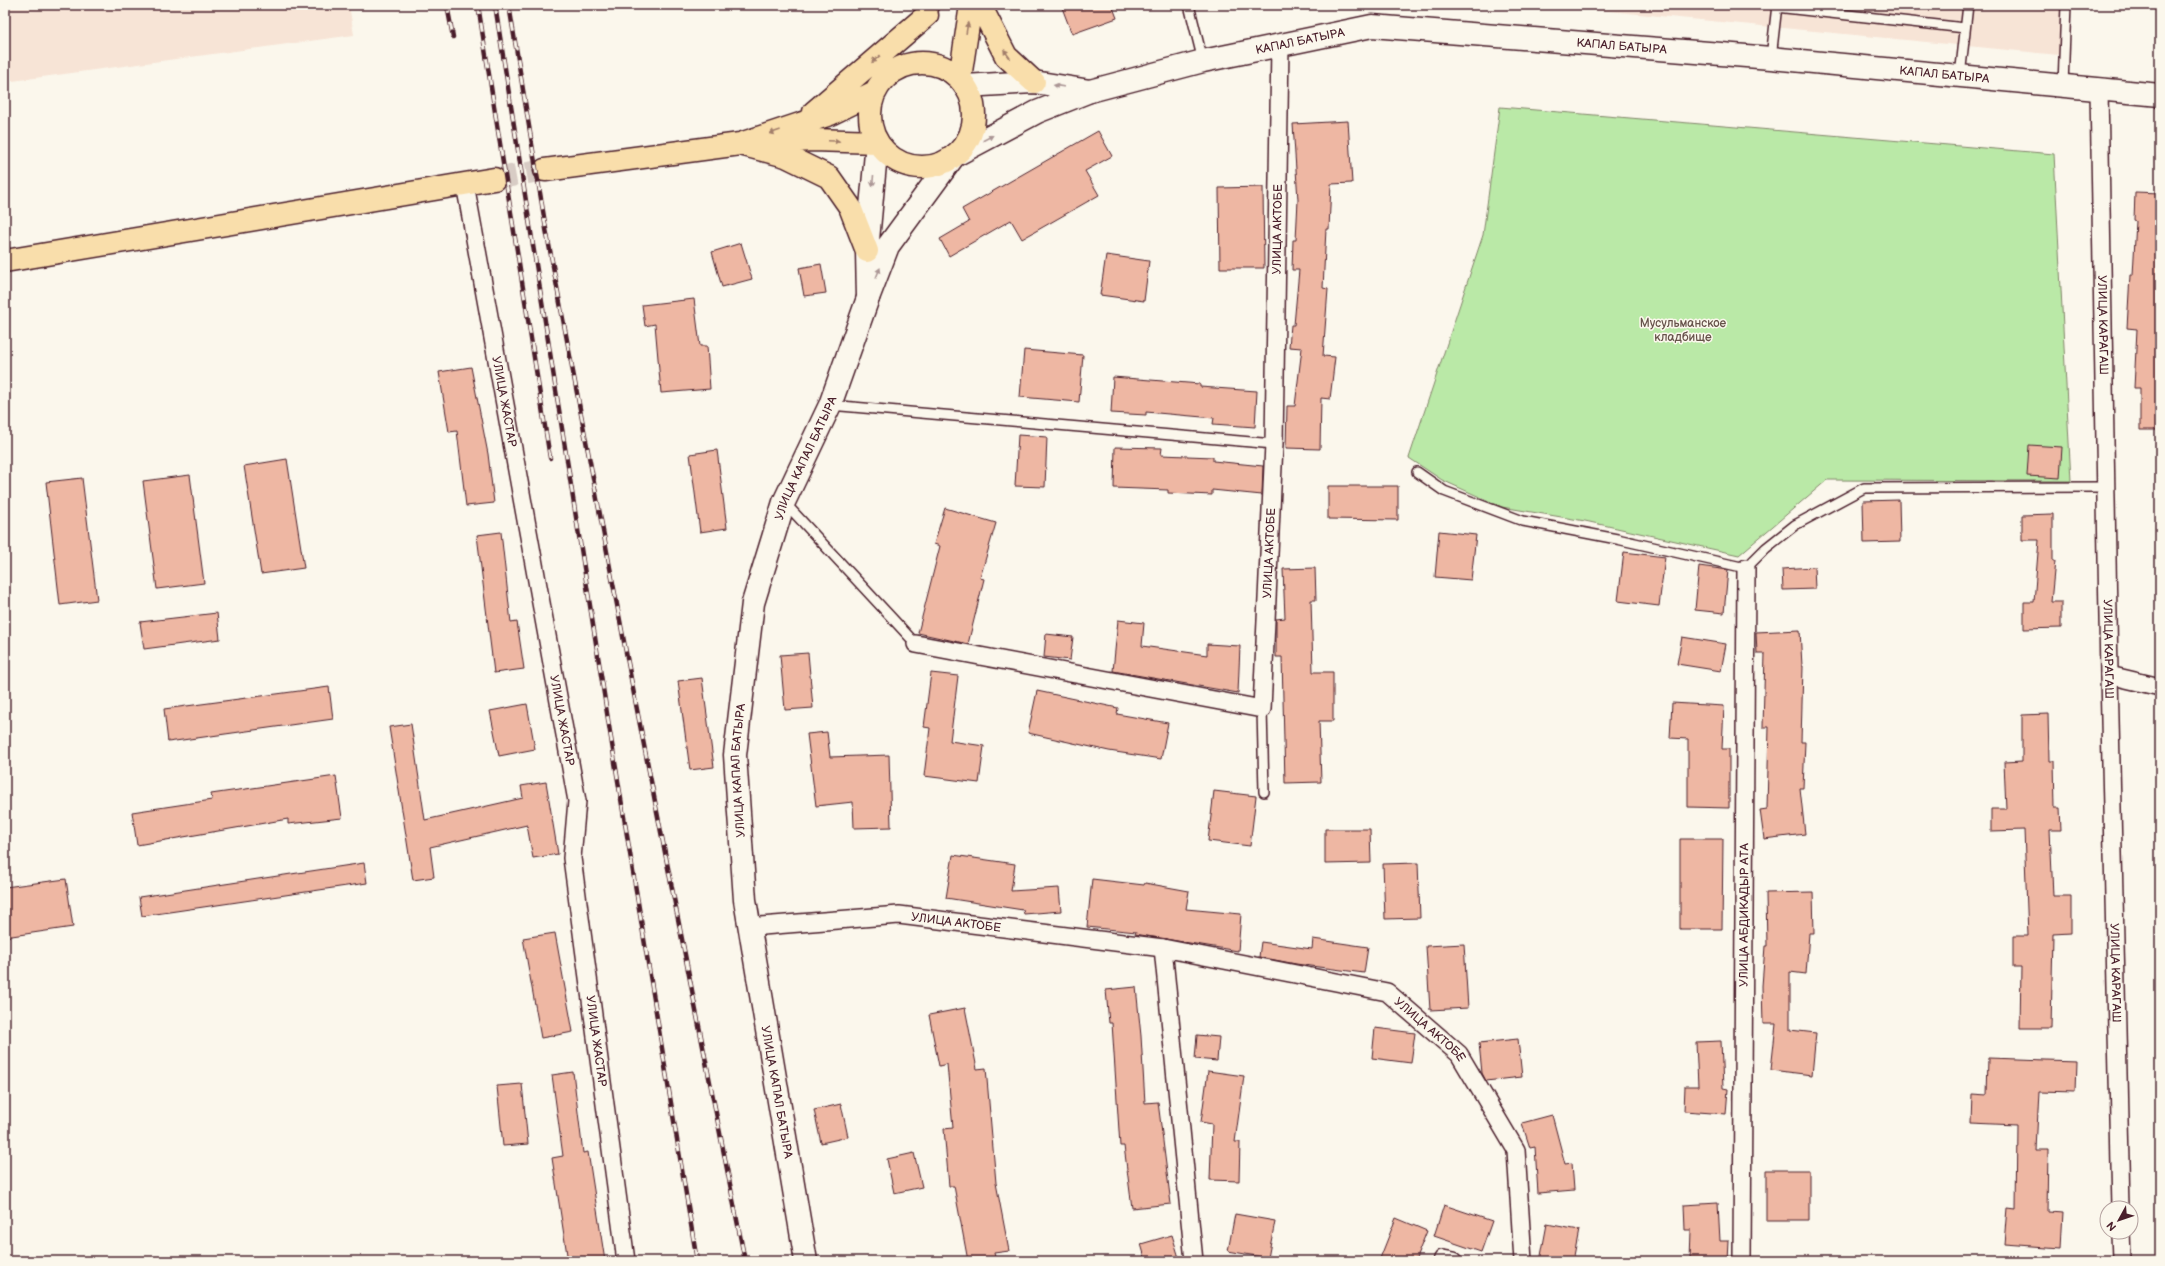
<svg xmlns="http://www.w3.org/2000/svg" width="2165" height="1266" font-family="'Balsamiq Sans',sans-serif">
<style>
.built{fill:#f7e4d6}
.green{fill:#bae9a7;stroke:#828469}
.building{fill:#eeb7a3;stroke:#4a1f2b}
.lines{fill:none;stroke-linecap:round;stroke-linejoin:round}
.primary-tunnel{stroke:#d8ccc5;stroke-width:22;stroke-dasharray:22 11;stroke-linecap:butt}
.lane-casing{stroke:#4a1f2b;stroke-width:12}
.street-casing{stroke:#4a1f2b;stroke-width:20}
.secondary-casing{stroke:#4a1f2b;stroke-width:25}
.primary-casing{stroke:#4a1f2b;stroke-width:25}
.lane{stroke:#fbf7ec;stroke-width:9}
.street{stroke:#fbf7ec;stroke-width:17}
.secondary{stroke:#fbf7ec;stroke-width:22}
.primary{stroke:#f9deab;stroke-width:22}
.rail-casing{stroke:#4a1f2b;stroke-width:4.5}
.rail{stroke:#fbf7ec;stroke-width:3;stroke-dasharray:9;stroke-linecap:butt}
.oneway{fill:#a27e6b}
.oneway2{fill:#ab9695}
.labels{text-anchor:middle;stroke-width:3;stroke-linejoin:round;paint-order:stroke}
.street-label{font-size:12px;fill:#4a1f2b;stroke:#fbf7ec}
.park-label{font-size:12px;fill:#66524a;stroke:#fbf7ec}
</style>
<rect width="100%" height="100%" fill="#fbf7ec"/>
<filter id="ink" filterUnits="userSpaceOnUse"><feTurbulence type="fractalNoise" baseFrequency=".025" numOctaves="2"/><feDisplacementMap in="SourceGraphic" scale="8" xChannelSelector="R" yChannelSelector="G"/><feConvolveMatrix kernelMatrix="1 2 1 2 8 2 1 2 1" color-interpolation-filters="sRGB"/></filter>
<g filter="url(#ink)">
<!-- built -->
<path class="built" d="M5,5H349L354,35L5,82Z
M1546,5H2060L2059,55Z"/>
<!-- green -->
<path class="green" d="M1500,107L2054,154L2071,481L1827,480L1739,555L1585,521L1502,507L1442,480L1409,458L1483,235Z"/>
<!-- building -->
<path class="building" d="M1061,5H1112L1117,18L1072,34Z
M1348,121L1352,183L1331,184L1329,229H1326L1323,288L1328,289L1323,356L1335,357L1330,399L1321,398L1320,449L1286,448L1287,406H1295L1302,348L1289,347L1291,325H1294L1299,270H1292L1293,240H1296L1298,200L1293,124Z
M1098,131L1112,156L1085,171L1099,195L1022,239L1011,220L949,256L940,239L969,222L962,209Z
M1263,187L1264,268H1220L1219,188Z
M2135,192L2160,193V430H2140V388H2134L2137,329L2127,328L2130,275H2133L2136,221L2134,220Z
M741,243L752,279L722,287L712,252Z
M1106,255L1149,261L1144,301L1100,295Z
M821,264L826,293L804,296L799,268Z
M694,299L700,346H707L710,389L661,393L655,324L645,326L642,305Z
M1024,350L1083,355L1079,402L1020,397Z
M471,367L488,454L494,503L466,506L457,431L449,432L439,372Z
M1113,377L1200,384V387L1257,391L1255,427L1213,424L1214,418L1146,412V415L1111,413Z
M1018,435L1047,437L1045,487L1015,486Z
M2029,445L2062,447L2060,478L2027,476Z
M1115,447L1162,448L1161,455L1213,457V461L1263,466L1262,495L1212,490V495L1168,493V490L1114,488Z
M717,450L727,528L700,532L690,454Z
M287,459L304,568L261,574L244,466Z
M190,475L204,583L157,589L143,481Z
M82,478L97,600L60,605L46,482Z
M1328,486H1398V520L1328,519Z
M1899,500L1900,542L1864,543L1863,501Z
M945,508L996,523L980,578L984,579L968,644L918,633L940,546L934,544Z
M2053,514V561H2055L2051,602H2061V628L2024,629V602H2034L2039,540H2022V515Z
M1439,531L1476,535L1471,580L1435,577Z
M501,532L511,623L517,622L524,669L494,673L477,535Z
M1624,552L1665,557L1659,606L1618,601Z
M1699,566L1728,570L1724,613L1695,610Z
M1814,567L1815,589L1783,590L1782,569Z
M1315,568L1316,600H1311L1313,672H1333V721H1319L1321,782L1285,783L1282,657H1276V619L1285,618L1283,569Z
M217,613L220,639L144,649L140,622Z
M1118,620L1144,623L1142,646L1207,655V644L1240,646L1238,693L1113,671Z
M1800,630L1802,666H1803L1801,742H1805L1803,788H1800L1805,834L1764,839L1760,810L1767,809L1769,727H1763L1765,654H1757L1756,632Z
M1046,634L1073,637L1070,660L1044,657Z
M1682,637L1726,644L1721,671L1677,664Z
M808,653L813,708L785,710L780,655Z
M931,673L958,676L950,741L984,746L979,783L924,776L930,728L924,727Z
M702,678L714,767L690,770L678,681Z
M329,687L333,719L168,742L164,709Z
M1037,691L1118,708L1117,714L1168,723L1161,759L1109,751L1028,733Z
M1672,703L1724,706L1722,749H1729V808L1688,807V739L1670,738Z
M527,704L535,749L499,756L490,711Z
M2048,714L2049,761H2054L2055,808H2060L2061,830H2050L2053,896H2071V933L2053,934L2051,1028H2020L2021,967H2013V936H2028L2024,830L1991,831V809H2006L2004,762L2022,761V715Z
M411,724L425,820L523,798L521,786L546,782L558,854L533,858L527,825L430,847L434,877L413,880L389,727Z
M827,732L830,757L889,755L891,827L854,828L853,802L816,806L807,734Z
M336,776L342,818L288,824V819L137,845L132,812L212,800L211,794Z
M1214,791L1256,796L1250,846L1208,841Z
M1325,829H1370L1371,863L1325,864Z
M1680,839H1723L1722,929H1680Z
M953,855L1015,864L1011,891L1059,888L1061,911L1024,914L1023,910L946,898Z
M364,863L367,883L142,916L139,897Z
M1418,863L1420,918L1385,919L1383,864Z
M66,879L73,927L5,937V887Z
M1092,879L1144,885L1145,883L1189,891L1186,909L1241,914L1238,951L1135,934L1136,932L1087,927Z
M1813,892L1814,933H1809L1806,974L1790,972V1030L1816,1033L1812,1075L1771,1070L1776,1024H1763L1762,986L1765,946H1767L1766,893Z
M555,933L573,1032L541,1038L523,938Z
M1313,939L1368,947L1364,973L1296,964L1259,957L1261,942L1312,949Z
M1464,944L1468,1008L1430,1010L1426,946Z
M1136,987L1141,1036L1145,1103L1158,1102L1171,1204L1132,1208L1124,1146H1120L1112,1023H1109L1106,990Z
M965,1008L977,1069L986,1068L996,1183L1009,1251L994,1253L996,1261H968L954,1186H949L944,1129L953,1128L947,1064L939,1066L929,1015Z
M1375,1028L1415,1033L1411,1063L1372,1058Z
M1197,1035L1219,1037L1217,1061L1195,1059Z
M1518,1039L1522,1077L1486,1081L1482,1073L1479,1043Z
M1721,1041L1723,1088L1728,1089L1726,1114L1684,1111L1685,1086H1698L1696,1042Z
M1988,1058L2076,1061L2075,1092L2039,1091L2036,1150H2048L2047,1212L2062,1213L2060,1248L2005,1244L2008,1209L2016,1210L2017,1125L1971,1123L1972,1094L1987,1095Z
M1208,1071L1244,1076L1235,1142H1240L1239,1181L1210,1180L1212,1124L1201,1122Z
M573,1072L583,1153L588,1152L605,1261H568L552,1158L563,1156L552,1075Z
M522,1084L528,1144L503,1146L497,1086Z
M841,1104L848,1137L821,1143L814,1110Z
M1552,1115L1565,1164L1572,1163L1574,1190L1538,1193L1535,1147L1530,1148L1522,1123Z
M914,1153L922,1187L894,1193L887,1159Z
M1766,1170H1809V1220H1766Z
M1718,1203L1720,1241H1729L1728,1261H1690L1691,1230H1685L1684,1205Z
M1444,1205L1492,1221L1481,1252L1434,1236Z
M1235,1214L1275,1221L1268,1258L1228,1251Z
M1396,1218L1427,1231L1415,1261H1379Z
M1547,1224L1579,1230L1573,1261H1540Z
M1172,1235L1180,1261H1146L1141,1244Z"/>
<g class="lines">
<!-- primary-tunnel -->
<path class="primary-tunnel" d="M494,179L545,170"/>
<!-- lane casing -->
<g class="lane-casing">
<path id="lane" d="M1189,5L1203,61
M1776,7L1965,28
M1771,58L1777,5
M1960,76L1968,5
M2063,85L2066,5
M830,405L1274,444
M1417,472L1444,491L1523,521L1617,539L1746,568L1766,548L1795,525L1864,488L2106,487
M785,503L916,644
M1262,709L1264,792"/>
</g>
<!-- street casing -->
<g class="street-casing">
<g id="street">
<path id="s1" d="M2099,90L2109,675L2121,1208"/>
<path id="s2" d="M465,184L577,801L572,858L626,1261"/>
<path id="s3" d="M916,644L1262,709L1274,444L1280,45"/>
<path d="M2109,675L2160,687"/>
<path id="s4" d="M749,927L899,915L1163,948L1387,992L1459,1054L1516,1150L1523,1261"/>
<path d="M1163,948L1194,1261"/>
<path d="M2121,1232L2122,1261"/>
<path d="M1442,1261L1443,1259L1454,1261"/>
<path id="s5" d="M1742,1261L1746,568"/>
</g>
</g>
<!-- secondary casing -->
<g class="secondary-casing">
<g id="secondary">
<path id="s6" d="M1090,91L1203,61L1372,26L1771,58L2160,95"/>
<path d="M877,142L867,251L868,298L888,246L954,156L1037,112L1090,91L1034,82L965,86"/>
<path id="s7" d="M806,1261L745,900L735,755L753,603L784,502L830,405L868,298"/>
</g>
</g>
<!-- primary casing -->
<g class="primary-casing">
<path id="primary" d="M980,5L1006,56L1034,82
M870 115a52 52 0 1 1 104 0a52 52 0 1 1-104 0Z
M960,78L971,5
M875,92L830,114L740,144L813,140L877,142
M814,112L927,15
M545,170L740,144L786,156L829,177L850,207L867,251
M5,261L494,179"/>
</g>
<!-- lane -->
<use href="#lane" class="lane"/>
<!-- street -->
<use href="#street" class="street"/>
<!-- secondary -->
<use href="#secondary" class="secondary"/>
<!-- primary -->
<use href="#primary" class="primary"/>
<!-- rail casing -->
<g class="rail-casing">
<path id="rail" d="M447,5L453,37
M478,5L550,458
M495,5L610,732L697,1261
M509,5L546,229L632,684L745,1261"/>
</g>
<!-- rail -->
<use href="#rail" class="rail"/>
</g>
<!-- one-way arrows -->
<defs><path id="oneway-solid" d="M-6-.8H1V-3.2L6.5 0L1 3.2V.8H-6Z"/></defs>
<g class="oneway">
<use href="#oneway-solid" transform="translate(967 28) rotate(-81)"/>
<use href="#oneway-solid" transform="translate(1007 54) rotate(-126)"/>
<use href="#oneway-solid" transform="translate(876 59) rotate(139)"/>
<use href="#oneway-solid" transform="translate(775 132) rotate(160)"/>
<use href="#oneway-solid" transform="translate(834 141) rotate(2)"/>
</g>
<g class="oneway2">
<use href="#oneway-solid" transform="translate(1059 86) rotate(-171)"/>
<use href="#oneway-solid" transform="translate(988 138) rotate(-28)"/>
<use href="#oneway-solid" transform="translate(873 181) rotate(95)"/>
<use href="#oneway-solid" transform="translate(878 273) rotate(-68)"/>
</g>
</g>
<g class="labels">
<!-- street labels -->
<g class="street-label">
<text dy="4" stroke="none"><textPath href="#s6" startOffset="216">КАПАЛ БАТЫРА</textPath></text>
<text dy="4" stroke="none"><textPath href="#s6" startOffset="540">КАПАЛ БАТЫРА</textPath></text>
<text dy="4" stroke="none"><textPath href="#s6" startOffset="864">КАПАЛ БАТЫРА</textPath></text>
<text dy="4" stroke="none"><textPath href="#s3" startOffset="832">УЛИЦА АКТОБЕ</textPath></text>
<text dy="4" stroke="none"><textPath href="#s1" startOffset="235">УЛИЦА КАРАГАШ</textPath></text>
<text dy="4" stroke="none"><textPath href="#s2" startOffset="221">УЛИЦА ЖАСТАР</textPath></text>
<text dy="4" stroke="none"><textPath href="#s7" startOffset="819">УЛИЦА КАПАЛ БАТЫРА</textPath></text>
<text dy="4" stroke="none"><textPath href="#s3" startOffset="508">УЛИЦА АКТОБЕ</textPath></text>
<text dy="4" stroke="none"><textPath href="#s1" startOffset="559">УЛИЦА КАРАГАШ</textPath></text>
<text dy="4" stroke="none"><textPath href="#s2" startOffset="545">УЛИЦА ЖАСТАР</textPath></text>
<text dy="4" stroke="none"><textPath href="#s7" startOffset="496">УЛИЦА КАПАЛ БАТЫРА</textPath></text>
<text dy="4" stroke="none"><textPath href="#s5" startOffset="346">УЛИЦА АБДИКАДЫР АТА</textPath></text>
<text dy="4" stroke="none"><textPath href="#s4" startOffset="208">УЛИЦА АКТОБЕ</textPath></text>
<text dy="4" stroke="none"><textPath href="#s1" startOffset="883">УЛИЦА КАРАГАШ</textPath></text>
<text dy="4" stroke="none"><textPath href="#s4" startOffset="702">УЛИЦА АКТОБЕ</textPath></text>
<text dy="4" stroke="none"><textPath href="#s2" startOffset="869">УЛИЦА ЖАСТАР</textPath></text>
<text transform="translate(777 1092) rotate(80)" y="4">УЛИЦА КАПАЛ БАТЫРА</text>
</g>
<!-- park labels -->
<g class="park-label">
<text x="1683" y="327">Мусульманское<tspan x="1683" dy="14">кладбище</tspan></text>
</g>
</g>
<!-- margin -->
<rect width="2165" height="1266" fill="none" stroke="#fbf7ec" stroke-width="20"/>
<rect x="10" y="10" width="2145" height="1246" fill="none" stroke="#4a1f2b" stroke-width="1.5" filter="url(#ink)"/>
<!-- north arrow -->
<g transform="translate(2119 1220) rotate(230)"><circle r="19" fill="#fbf7ec" stroke="#b4a19f"/>
<path d="M0-3L7 15L0 10L-7 15Z" fill="#4a1f2b"/>
<text y="-6" font-size="11" font-weight="bold" text-anchor="middle" fill="#4a1f2b">N</text>
</g>
</svg>
